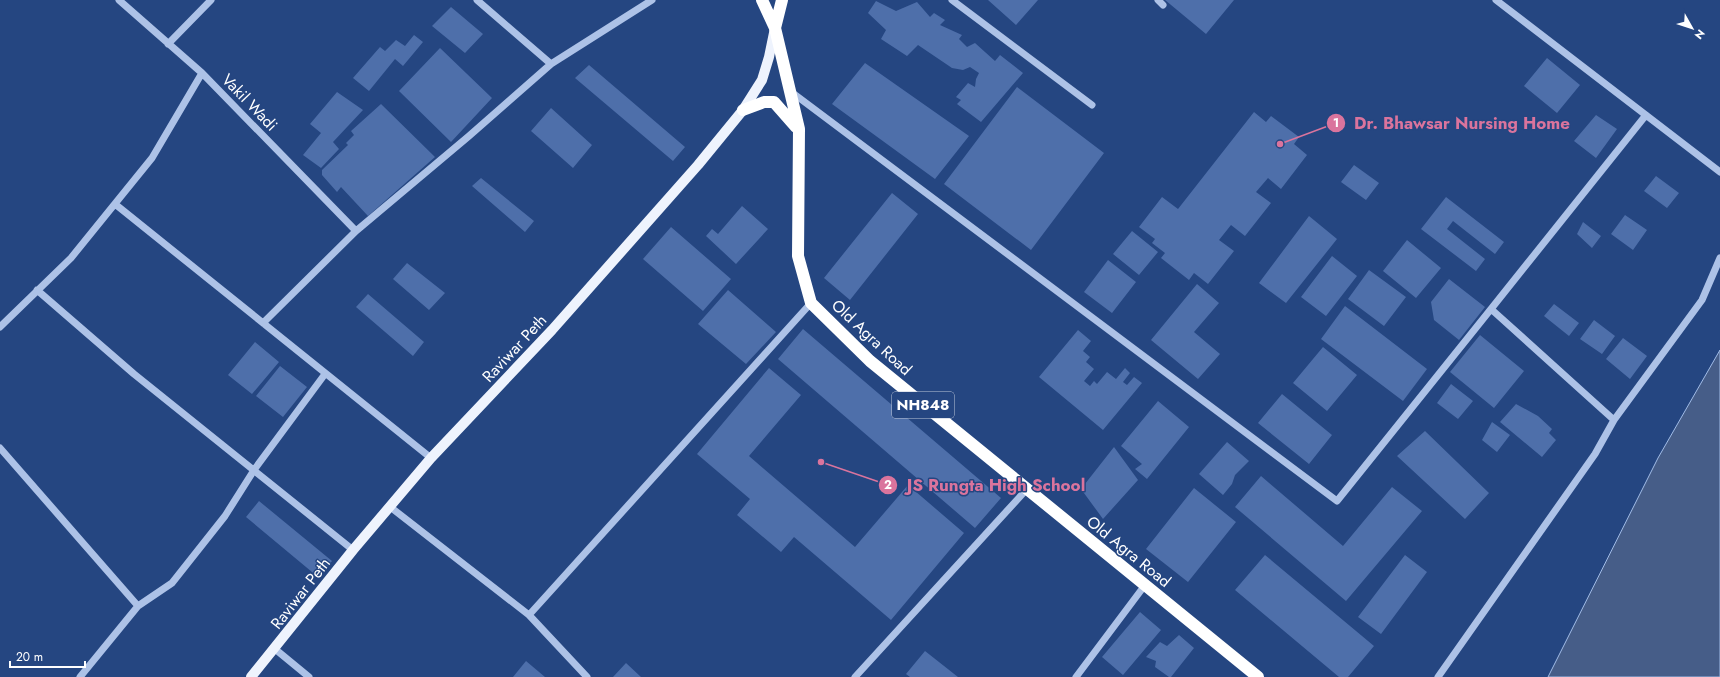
<svg xmlns="http://www.w3.org/2000/svg" width="1720" height="677" font-family="Jost,sans-serif">
<style>
.water{fill:#465d88;stroke:#a1bce7}
.building{fill:#4e6faa}
.lines{fill:none;stroke-linecap:round;stroke-linejoin:round}
.minor{stroke:#adc2e7;stroke-width:7}
.major{stroke:#eef3fd;stroke-width:10}
.highway{stroke:#fff;stroke-width:12}
.labels{text-anchor:middle;stroke-width:3;stroke-linejoin:round;paint-order:stroke}
.shield{fill:#254681;stroke:#bec8d9;stroke-width:1}
.shield-label{font-size:15px;font-weight:bold;fill:#fff}
.street-label{font-size:16px;fill:#fff;stroke:#254681}
.leader{fill:none;stroke:#da749d;stroke-width:1.5}
.callout-dot{fill:#da749d;stroke:#254681;stroke-width:1.5}
.mark-label{font-size:12px;text-anchor:middle;font-weight:bold;fill:#fff}
.callout-label{font-size:17px;text-anchor:middle;font-weight:bold;fill:#da749d;stroke:#254681;stroke-width:3;stroke-linejoin:round;paint-order:stroke}
</style>
<rect width="100%" height="100%" fill="#254681"/>
<!-- water -->
<path class="water" d="M1720,350V677H1548L1658,458Z"/>
<!-- building -->
<path class="building" d="M988,0H1038L1016,25Z
M1165,0H1234L1206,34Z
M876,1L896,11L917,2L930,17L934,13L945,20L940,25L962,35L959,39L967,47L975,43L995,61L1000,55L1023,73L981,122L957,104L961,100L956,97L968,83L975,87L976,79L979,73L970,67L963,70L952,68L918,45L907,56L881,39L886,30L868,13Z
M451,7L483,34L465,53L432,26Z
M414,35L423,42L403,66L395,59L369,91L353,78L380,47L385,51L396,40L405,46Z
M440,48L492,98L451,142L399,91Z
M1547,58L1580,85L1557,113L1524,86Z
M865,63L969,136L935,179L832,104Z
M589,65L685,147L673,161L575,78Z
M1017,87L1104,153L1031,250L944,184Z
M337,92L363,110L333,142L339,149L321,168L303,155L321,133L310,124Z
M381,104L435,157L368,216L341,187L337,192L322,175V170L348,145L346,143L354,135L351,131Z
M551,108L592,145L573,168L531,131Z
M1254,112L1266,122L1271,116L1299,137L1294,144L1307,155L1281,189L1268,178L1256,192L1271,203L1245,236L1231,225L1219,240L1234,251L1208,284L1194,273L1189,280L1161,258L1165,253L1152,243L1155,239L1139,227L1162,197L1178,209Z
M1596,115L1617,129L1596,158L1574,141Z
M1354,165L1379,183L1366,200L1341,182Z
M1656,176L1679,193L1667,208L1644,191Z
M481,178L534,221L525,232L472,186Z
M892,193L918,214L850,300L824,278Z
M1446,197L1504,242L1495,254L1453,221L1447,229L1485,259L1476,271L1421,229Z
M742,206L768,229L736,264L706,236L712,229L718,234Z
M1625,215L1647,230L1633,250L1611,234Z
M1309,216L1337,239L1286,303L1259,283Z
M1583,222L1601,236L1592,248L1577,234Z
M671,227L731,279L703,311L643,259Z
M1132,231L1158,252L1139,275L1113,254Z
M1407,240L1441,268L1416,298L1383,271Z
M1332,256L1357,276L1326,316L1301,297Z
M1108,260L1136,282L1112,313L1084,292Z
M407,263L445,293L429,310L393,279Z
M1369,270L1406,297L1384,326L1348,299Z
M1449,279L1485,307L1459,340L1434,320L1431,302Z
M1197,284L1219,303L1194,332L1220,354L1198,379L1151,340Z
M728,290L776,332L746,364L698,324Z
M368,294L424,342L413,356L356,307Z
M1554,304L1579,323L1569,336L1544,316Z
M1345,306L1427,369L1403,401L1321,339Z
M1594,320L1615,336L1602,354L1580,339Z
M803,329L1001,498L975,528L778,359Z
M1078,330L1091,341L1083,351L1090,357L1086,362L1094,369L1084,381L1090,386L1094,381L1097,384L1107,372L1116,379L1125,368L1130,373L1123,382L1127,385L1134,377L1142,383L1103,430L1039,377Z
M1480,335L1524,371L1494,408L1450,372Z
M1623,338L1647,356L1630,379L1606,359Z
M255,342L279,362L252,394L228,375Z
M1323,347L1357,375L1327,411L1293,383Z
M280,366L307,387L283,417L256,396Z
M769,368L801,395L749,456L855,547L908,485L964,533L891,620L794,537L781,552L737,515L750,499L697,454Z
M1451,384L1473,401L1458,419L1437,403Z
M1282,394L1332,435L1309,464L1258,423Z
M1158,401L1189,427L1147,479L1135,469L1142,464L1121,446Z
M1516,404L1538,416L1552,429L1549,433L1556,440L1542,457L1500,422Z
M1492,422L1510,435L1497,452L1482,440Z
M1425,431L1489,493L1465,519L1397,456Z
M1227,442L1249,461L1235,475L1232,484L1223,495L1199,474Z
M1114,447L1138,480L1103,519L1081,489Z
M1261,476L1343,546L1392,487L1422,511L1346,601L1235,507Z
M1194,488L1236,522L1188,582L1146,549Z
M259,501L332,561L318,577L246,517Z
M1265,555L1374,646L1348,677H1339L1235,590Z
M1405,555L1427,572L1381,634L1358,617Z
M1140,612L1161,630L1123,675L1102,657Z
M1179,635L1194,648L1171,677H1169L1155,667L1156,661L1146,657L1160,642L1167,646Z
M925,651L958,677H910L906,674Z
M526,661L545,677H513Z
M626,663L641,677H613Z"/>
<g class="lines">
<!-- minor -->
<path class="minor" d="M119,0L202,73L356,231
M477,0L551,64
M952,0L1092,105
M1158,0L1163,5
M1496,0L1720,172
M168,44L211,0
M790,91L1337,501L1491,309
M115,204L431,458
M37,290L134,374L353,550
M263,323L356,231L469,136L551,64L652,0
M0,327L71,258L152,158L202,73
M1614,420L1491,309L1646,115
M0,448L138,606
M389,506L529,615L587,677
M529,615L811,303
M275,649L309,677
M80,677L138,606L172,583L225,516L254,470L325,374
M855,677L1027,489
M1076,677L1145,585
M1438,677L1595,454L1614,420L1702,300L1720,258"/>
<!-- major -->
<path class="major" d="M251,677L353,550L431,458L552,330L698,165L743,110L762,80L769,57L775,28"/>
<!-- highway -->
<path class="highway" d="M762,0L775,28L799,129L798,256L811,303L870,361L1258,677
M775,28L782,0
M743,110L764,102H774L796,127"/>
</g>
<g class="labels">
<!-- shield labels -->
<rect class="shield" x="892" y="392" width="62" height="26" rx="3"/>
<g class="shield-label">
<text x="923" y="410">NH848</text>
</g>
<!-- street labels -->
<g class="street-label">
<text transform="translate(250 102) rotate(46)" y="6">Vakil Wadi</text>
<text transform="translate(872 337) rotate(43)" y="6">Old Agra Road</text>
<text transform="translate(514 348) rotate(-47)" y="6">Raviwar Peth</text>
<text transform="translate(1129 551) rotate(39)" y="6">Old Agra Road</text>
<text transform="translate(300 593) rotate(-52)" y="6">Raviwar Peth</text>
</g>
</g>
<!-- callouts -->
<path class="leader" d="M1280 144L1336 123M821 462L888 485"/>
<g class="callout-dot">
<circle cx="1280" cy="144" r="4"/>
<circle cx="821" cy="462" r="4"/>
<circle cx="1336" cy="123" r="10"/>
<circle cx="888" cy="485" r="10"/>
</g>
<g class="mark-label">
<text x="1336" y="127">1</text>
<text x="888" y="489">2</text>
</g>
<g class="callout-label">
<text x="1462" y="129">Dr. Bhawsar Nursing Home</text>
<text x="996" y="491">JS Rungta High School</text>
</g>
<!-- north arrow -->
<g transform="translate(1692 28) rotate(129)" stroke="#254681" stroke-width="3" paint-order="stroke">
<path d="M0-3L7 15L0 10L-7 15Z" fill="#ffffff"/>
<text y="-6" font-size="11" font-weight="bold" text-anchor="middle" fill="#ffffff">N</text>
</g>
<!-- scale -->
<path d="M10 661v6h75v-6" fill="none" stroke="#ffffff" stroke-width="2"/>
<text x="16" y="661" font-size="12" fill="#ffffff" stroke="#254681" stroke-width="3" paint-order="stroke">20 m</text>
</svg>
